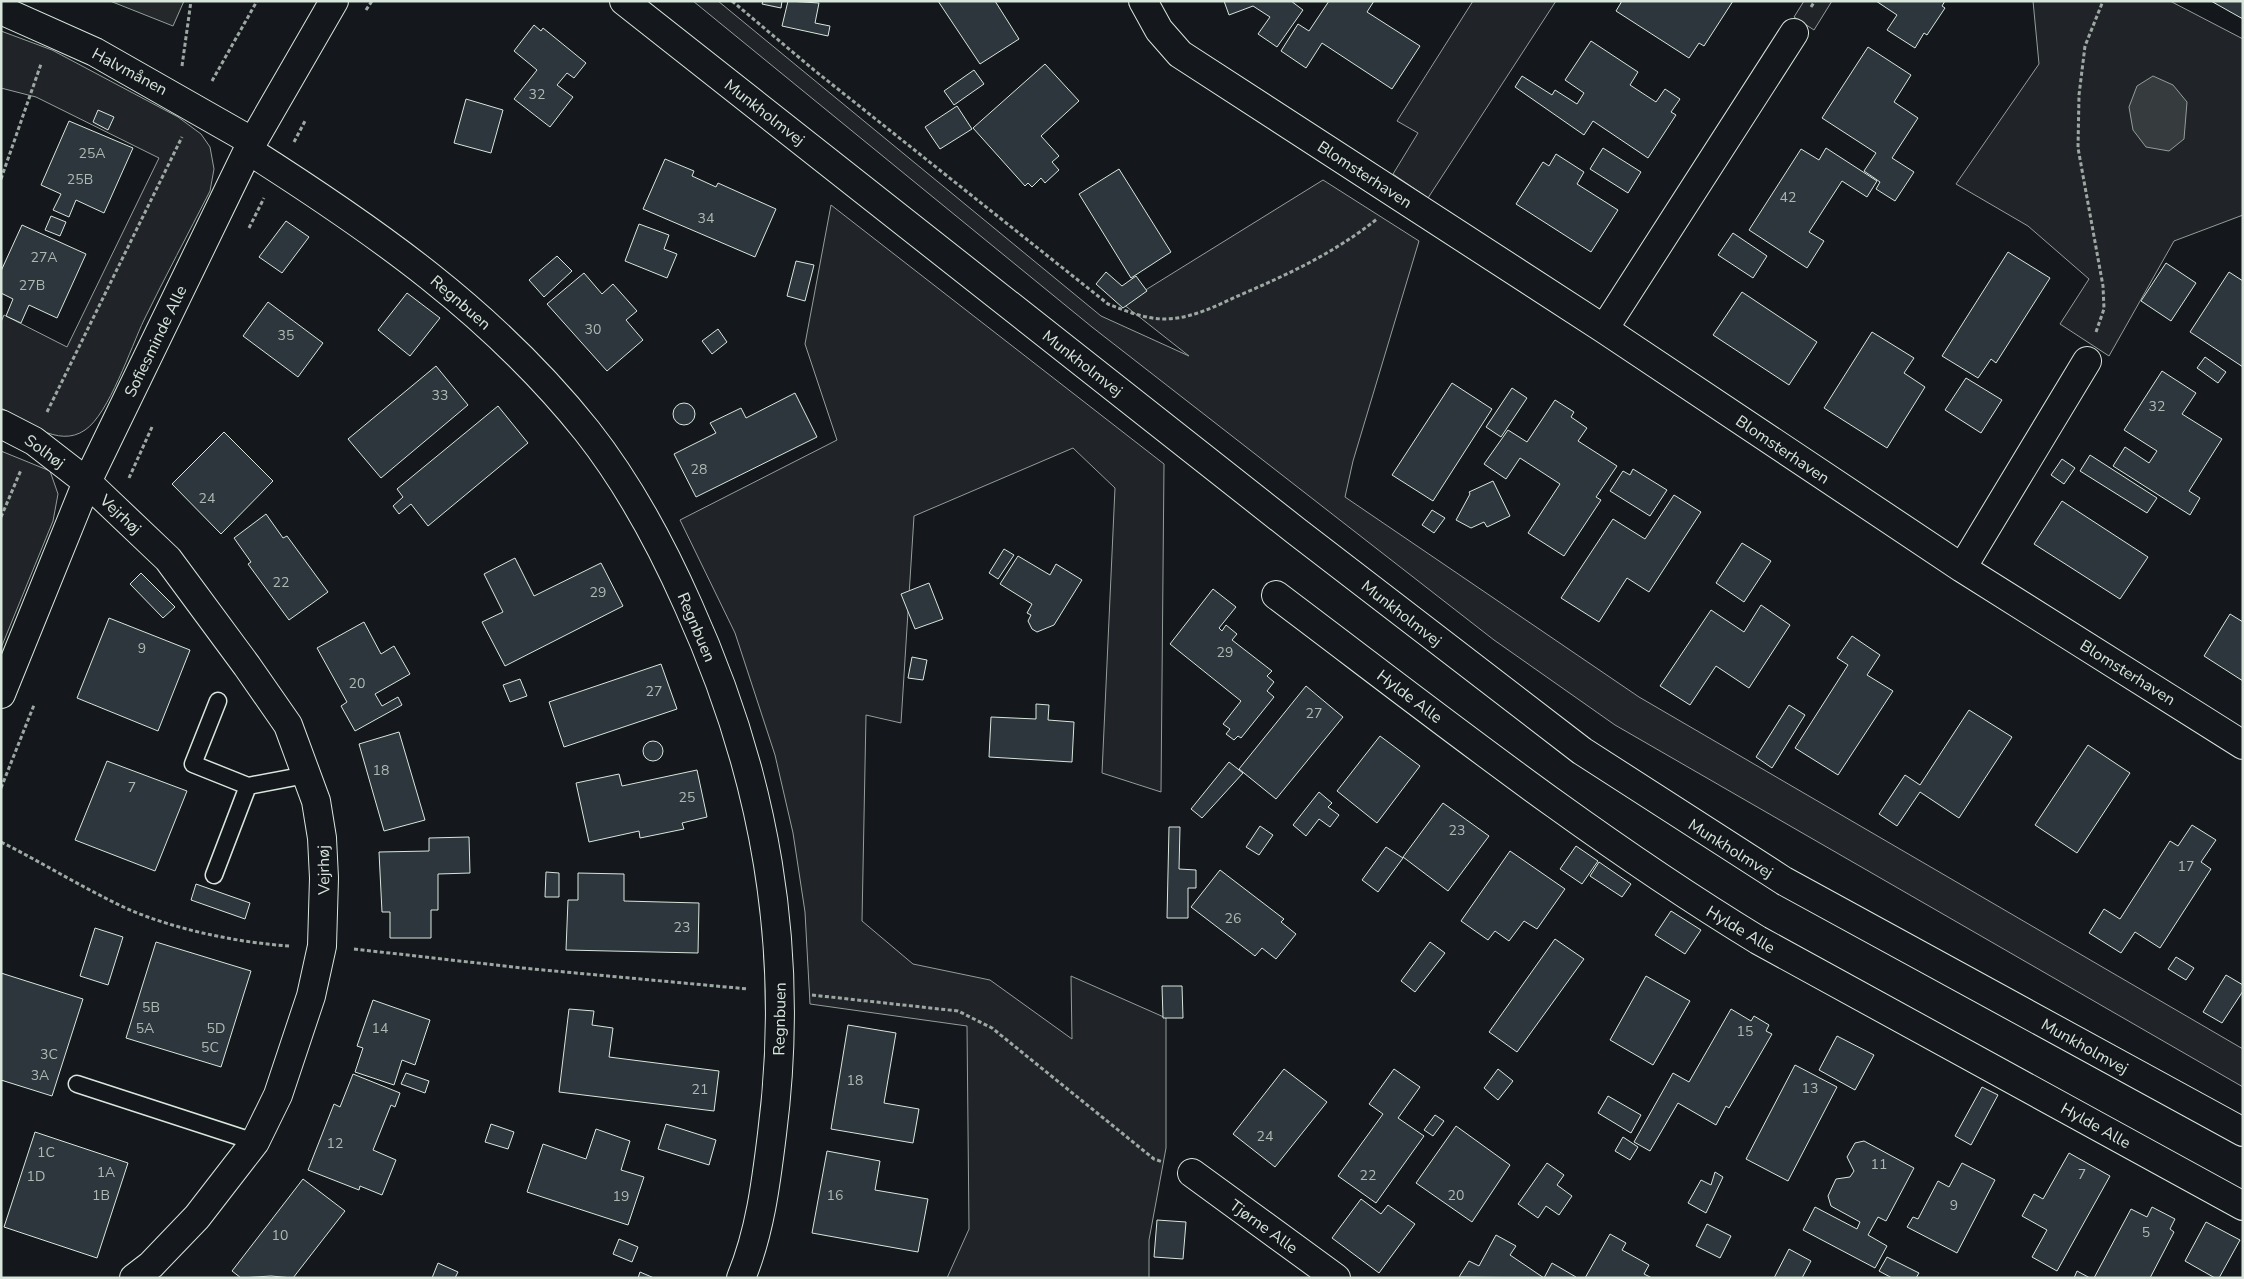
<svg xmlns="http://www.w3.org/2000/svg" width="2244" height="1279" font-family="'Nunito Sans',sans-serif">
<style>
.green{fill:#202428;stroke:#939e99}
.parking{fill:#24282b;stroke:#939e99}
.water{fill:#363b3e;stroke:#939e99}
.building{fill:#2c363c;stroke:#d8e6dc}
.lines{fill:none;stroke-linecap:round;stroke-linejoin:round}
.service-casing{stroke:#d8e6dc;stroke-width:19}
.minor-casing{stroke:#d8e6dc;stroke-width:30}
.tertiary-casing{stroke:#d8e6dc;stroke-width:30}
.path{stroke:#9da8a2;stroke-width:3;stroke-dasharray:4 2.5;stroke-linecap:butt}
.service{stroke:#14181c;stroke-width:16}
.minor{stroke:#14181c;stroke-width:28}
.tertiary{stroke:#14181c;stroke-width:28}
.labels{text-anchor:middle;stroke-width:4;stroke-linejoin:round;paint-order:stroke}
.number-label{font-size:14px;fill:#adbab4}
.street-label{font-size:16px;fill:#d8e6dc;stroke:#14181c}
</style>
<rect width="100%" height="100%" fill="#14181c"/>
<!-- green -->
<path class="green" d="M693,1H718L1101,316L1189,356L1123,304L1323,180L1419,241L1353,461L1345,497L1639,697L2243,1049V1087L1615,725L1494,640L1092,327Z
M1473,1H1556L1428,198L1393,174L1418,133L1397,121Z
M1804,1H1832L1814,30L1794,17Z
M2033,1H2170L2243,39V215L2174,241L2109,356L2060,324L2089,279L2028,226L1956,184L2039,64Z
M1,31L52,50L178,117L201,134L210,147L214,169L210,191C188,234 165,277 144,320C131,347 109,414 85,430C58,449 25,420 1,408V322L4,315L67,347L159,158L36,97L1,88Z
M831,205L1164,464L1161,792L1102,773L1115,488L1073,448L914,516L901,723L866,715L862,921L913,964L990,980L1072,1039L1071,976L1166,1018V1148L1149,1240V1278H947L969,1229L967,1026L810,1004L805,912L793,833L775,755L735,633L680,520L837,440L805,344Z
M1,451L50,471L58,494L53,521L1,648Z"/>
<!-- parking -->
<path class="parking" d="M110,1H184L173,26Z"/>
<!-- water -->
<path class="water" d="M2153,76L2173,85L2187,102L2184,139L2169,151L2146,147L2133,130L2129,107L2137,86Z"/>
<!-- building -->
<path class="building" d="M763,1H782L781,8L762,4Z
M788,1L819,3L815,23L830,26L828,36L782,26Z
M938,1H995L1019,39L980,64Z
M1224,1H1291L1303,10L1277,47L1258,34L1270,17L1253,6L1229,15Z
M1329,1H1374L1367,12L1420,46L1392,89L1322,43L1306,68L1281,51L1298,24L1309,31Z
M1622,1H1733L1704,46L1699,43L1689,58L1616,11Z
M1876,1H1945L1942,6L1945,8L1927,35L1924,33L1915,48L1887,30L1897,15Z
M2211,1H2243V19Z
M534,25L541,31L543,28L586,63L574,78L567,73L557,85L573,97L550,127L514,99L537,70L514,51Z
M1591,41L1638,72L1630,85L1656,102L1665,89L1680,99L1671,112L1676,115L1648,158L1593,121L1584,135L1515,87L1522,76L1552,95L1555,90L1577,104L1584,93L1565,80Z
M1868,47L1911,75L1894,102L1918,118L1892,158L1914,172L1895,201L1876,189L1880,182L1864,171L1876,153L1822,118Z
M1045,64L1079,101L1041,136L1059,156L1052,162L1059,170L1045,183L1041,178L1032,187L1028,183L1025,186L973,128Z
M974,70L984,84L954,105L944,91Z
M466,99L503,110L491,153L454,143Z
M957,106L972,129L940,149L925,127Z
M98,110L114,117L108,130L93,122Z
M69,121L133,148L104,213L76,200L69,217L53,210L61,194L41,185Z
M1603,148L1641,172L1628,193L1590,169Z
M1826,148L1877,181L1867,197L1842,181L1809,232L1824,241L1807,268L1749,230L1801,149L1819,160Z
M1556,154L1584,172L1577,184L1618,210L1591,252L1516,204L1543,162L1549,166Z
M665,159L694,171L692,176L716,187L718,183L776,209L755,257L643,209Z
M1119,169L1171,252L1131,278L1079,194Z
M51,216L66,222L60,236L45,230Z
M286,221L309,237L282,273L259,257Z
M639,224L669,235L664,249L677,254L667,278L625,261Z
M22,225L86,254L57,318L29,305L21,323L6,316L13,299L1,293V271Z
M1733,233L1767,256L1753,278L1718,255Z
M2008,252L2050,278L1996,363L1991,359L1978,378L1942,356Z
M557,256L572,271L544,297L529,280Z
M796,261L814,265L805,301L787,296Z
M2166,263L2196,283L2171,321L2141,301Z
M1106,272L1122,286L1136,276L1147,291L1123,308L1096,284Z
M2229,272L2243,281V367L2190,332Z
M584,273L602,294L613,284L637,311L626,320L643,340L607,371L547,304Z
M1742,292L1817,342L1789,385L1713,335Z
M407,293L440,318L410,356L378,330Z
M268,302L323,343L298,377L243,336Z
M718,329L727,342L712,354L702,341Z
M1872,332L1914,358L1904,373L1925,387L1887,448L1824,408Z
M2205,357L2226,372L2218,383L2197,368Z
M436,366L468,405L381,478L348,439Z
M2162,371L2196,393L2182,414L2222,439L2189,491L2200,498L2190,515L2113,466L2125,447L2149,463L2157,451L2124,430Z
M1966,378L2002,400L1981,433L1945,410Z
M1452,383L1492,409L1433,501L1392,475Z
M1512,388L1527,398L1501,437L1486,427Z
M795,393L817,437L696,497L674,454L716,433L710,423L741,408L746,418Z
M1555,400L1574,412L1571,417L1587,428L1578,441L1617,466L1596,497L1601,500L1564,556L1528,533L1560,484L1520,458L1506,479L1484,464L1508,430L1527,442Z
M673 414a11 11 0 1 1 22 0a11 11 0 1 1-22 0Z
M498,406L528,443L428,526L411,504L399,514L393,506L403,497L397,489Z
M224,432L273,481L221,534L172,484Z
M2090,455L2157,498L2147,513L2080,471Z
M2062,459L2075,468L2064,484L2051,475Z
M1633,469L1667,490L1650,516L1610,491L1623,471L1630,475Z
M1493,481L1510,516L1487,527L1484,522L1471,528L1456,520L1470,494L1469,492Z
M1674,495L1701,512L1649,592L1627,578L1599,622L1561,598L1613,519L1645,539Z
M2062,501L2148,557L2120,599L2034,544Z
M1432,510L1445,518L1434,533L1422,525Z
M266,514L283,538L287,536L328,592L289,620L248,564L251,562L234,538Z
M1742,543L1771,561L1744,602L1716,583Z
M1004,549L1014,555L998,579L989,573Z
M1018,556L1050,575L1056,564L1082,580L1054,625L1037,632L1032,629L1028,621L1031,615L1027,613L1032,604L1000,584Z
M515,558L534,596L601,563L623,606L505,666L482,622L503,612L484,574Z
M141,573L175,607L163,618L130,584Z
M929,583L943,619L915,629L901,594Z
M1213,589L1236,607L1219,628L1222,631L1226,625L1237,634L1232,640L1272,671L1267,676L1274,682L1267,691L1274,697L1241,738L1238,736L1234,740L1226,734L1230,729L1223,724L1241,701L1170,644Z
M1761,605L1790,625L1749,688L1716,666L1690,705L1660,686L1711,610L1744,632Z
M2230,614L2243,622V681L2204,656Z
M109,618L190,650L158,731L77,698Z
M364,622L381,654L394,646L410,674L375,694L382,706L398,697L402,705L355,731L341,706L347,702L317,648Z
M1852,636L1880,655L1867,675L1893,691L1838,775L1795,748L1848,665L1837,658Z
M912,657L927,660L923,680L908,678Z
M661,664L677,709L564,747L549,702Z
M520,679L527,696L510,702L503,685Z
M1306,686L1343,717L1276,799L1239,769Z
M1036,704L1049,705L1048,720L1074,722L1072,762L989,757L991,717L1036,719Z
M1789,705L1805,715L1772,768L1756,757Z
M1969,710L2012,737L1959,818L1920,792L1897,826L1879,814L1905,775L1920,785Z
M399,732L425,820L384,831L359,744Z
M1380,736L1420,766L1377,823L1337,791Z
M643 751a10 10 0 1 1 20 0a10 10 0 1 1-20 0Z
M2088,745L2130,773L2077,853L2035,825Z
M107,761L187,791L155,871L75,840Z
M1229,762L1243,773L1202,818L1191,809Z
M697,770L707,817L682,823L684,829L640,838L639,831L589,842L576,783L619,774L622,786Z
M1319,792L1332,803L1328,807L1339,815L1330,827L1319,819L1306,836L1293,825Z
M1443,803L1489,836L1448,891L1403,857Z
M2192,825L2216,840L2201,862L2211,869L2160,948L2135,932L2121,953L2089,933L2104,909L2120,919L2170,841L2178,846Z
M1260,826L1273,835L1259,855L1246,847Z
M1169,827H1180L1179,869L1196,870V888H1188V918H1167Z
M469,837L470,873L438,874V910H431V938H390V912H382L379,852L429,851V838Z
M1576,846L1598,861L1582,884L1560,869Z
M1386,847L1403,858L1378,892L1362,880Z
M1510,851L1565,889L1537,929L1524,921L1509,941L1495,931L1488,940L1461,921Z
M1599,862L1631,884L1622,897L1590,876Z
M1220,870L1284,919L1281,922L1296,934L1276,959L1262,948L1255,956L1191,907Z
M546,872L559,873V897H545Z
M578,873L624,874V901L699,903L698,953L566,950L568,900H578Z
M196,884L250,903L245,919L191,900Z
M1671,911L1701,930L1685,954L1655,935Z
M95,928L123,937L108,985L80,976Z
M1555,939L1584,959L1517,1052L1489,1032Z
M156,942L251,971L221,1067L126,1038Z
M1430,942L1445,953L1415,992L1401,981Z
M2176,957L2194,968L2186,980L2168,969Z
M1,973L83,999L52,1096L1,1080Z
M2226,975L2243,985V991L2222,1023L2203,1012Z
M1646,976L1690,1001L1653,1065L1610,1040Z
M1162,986H1182L1183,1018H1163Z
M373,1000L430,1020L415,1065L402,1060L394,1085L355,1072L363,1048L357,1046Z
M569,1009L594,1011L592,1025L613,1028L609,1057L719,1071L714,1111L559,1092Z
M1731,1009L1751,1021L1754,1016L1769,1025L1766,1031L1772,1034L1729,1108L1726,1106L1716,1125L1678,1103L1650,1151L1634,1142L1673,1073L1689,1082Z
M848,1025L896,1033L884,1103L919,1109L913,1143L831,1129Z
M1837,1036L1874,1055L1855,1090L1819,1070Z
M1795,1065L1837,1087L1788,1181L1746,1159Z
M1284,1069L1327,1102L1275,1167L1233,1134Z
M1394,1069L1420,1087L1398,1118L1424,1136L1376,1203L1338,1176L1383,1114L1369,1104Z
M1498,1069L1513,1081L1498,1100L1484,1088Z
M406,1073L429,1081L425,1093L401,1084Z
M353,1074L400,1093L395,1107L391,1105L373,1150L396,1160L382,1195L360,1186L359,1190L308,1170L334,1104L340,1107Z
M1982,1087L1998,1095L1971,1145L1955,1136Z
M1608,1096L1641,1115L1631,1133L1598,1113Z
M1435,1115L1444,1121L1433,1136L1424,1130Z
M491,1124L514,1132L508,1149L485,1142Z
M666,1124L716,1140L709,1165L658,1149Z
M1456,1126L1510,1165L1472,1222L1416,1183Z
M596,1129L630,1141L621,1170L644,1177L628,1225L527,1192L543,1144L586,1159Z
M35,1132L128,1163L97,1258L4,1227Z
M1623,1137L1638,1147L1630,1160L1615,1151Z
M1864,1141L1914,1168L1886,1221L1878,1217L1868,1235L1887,1246L1875,1268L1803,1230L1815,1207L1857,1229L1860,1222L1831,1206L1828,1196L1836,1179L1850,1177L1854,1171L1847,1157L1855,1143Z
M827,1151L880,1161L875,1190L928,1199L918,1252L812,1233Z
M2069,1153L2110,1176L2057,1271L2032,1257L2047,1230L2022,1216L2034,1194L2043,1199Z
M1547,1163L1564,1175L1557,1185L1572,1196L1559,1215L1546,1206L1538,1218L1518,1204Z
M1962,1163L1995,1180L1957,1253L1907,1227L1913,1217L1918,1219L1938,1181L1949,1187Z
M1715,1172L1723,1177L1706,1213L1688,1203L1701,1180L1711,1185Z
M303,1179L345,1211L293,1278L271,1276L241,1278L232,1271Z
M1361,1199L1381,1214L1388,1205L1415,1224L1379,1273L1332,1238Z
M2152,1207L2175,1219L2170,1229L2174,1232L2150,1278H2094L2131,1209L2147,1217Z
M1157,1220L1186,1222L1183,1259L1154,1257Z
M2206,1222L2240,1240L2219,1278H2215L2185,1261Z
M1707,1224L1731,1236L1720,1258L1696,1246Z
M1610,1234L1626,1243L1622,1250L1649,1265L1644,1274L1652,1278H1585Z
M1496,1235L1516,1246L1510,1255L1544,1278L1459,1277L1469,1261L1479,1266Z
M619,1239L638,1247L632,1262L613,1254Z
M1789,1249L1811,1261L1802,1278H1774Z
M1887,1257L1919,1273L1916,1278H1892L1879,1271Z
M438,1263L458,1272L455,1278H432Z
M1552,1263L1576,1277L1575,1278H1544Z
M2077,1271L2090,1278H2074Z
M640,1272L654,1278H638Z"/>
<g class="lines">
<!-- service casing -->
<g class="service-casing">
<path id="service" d="M218,701L193,764L248,786L306,775
M214,875L248,786
M77,1084L255,1142"/>
</g>
<!-- minor casing -->
<g class="minor-casing">
<path id="minor" d="M1143,1L1159,30L1180,54L1604,329L1962,568L2243,745
M1,10L95,52L253,142
M248,150C374,230 493,313 587,431C628,483 661,544 688,605C765,775 796,948 772,1134C766,1183 760,1232 741,1278
M1604,329L1794,33
M1,424L34,441L87,482L168,559L247,666L288,725L316,801L322,838L324,878L322,946L311,996L278,1095L255,1142L197,1217L151,1265L134,1278
M1962,568L2087,361
M1276,595C1434,714 1589,837 1758,940L2243,1206
M1,694L87,482L248,150L334,1
M1192,1173L1336,1278"/>
</g>
<!-- tertiary casing -->
<g class="tertiary-casing">
<path id="tertiary" d="M624,1L1296,531L1582,751L1784,881L2243,1132"/>
</g>
<!-- path -->
<path class="path" d="M732,1L814,70L1108,304C1126,311 1145,319 1164,319C1191,319 1216,306 1240,295C1289,274 1334,253 1377,219
M1811,7L1815,1
M366,10L372,1
M182,66L191,1
M212,81L257,1
M294,142L305,121
M1,179L41,64
M249,228L264,198
M2096,332L2104,309L2103,286L2078,148L2079,95L2085,46L2103,1
M47,412L182,137
M129,478L152,427
M1,517L21,470
M1,788L34,705
M1,842C45,864 86,890 130,910C177,930 240,943 290,946
M354,949L522,968L748,989
M812,995L958,1011L992,1028L1154,1159L1163,1162"/>
<!-- service -->
<use href="#service" class="service"/>
<!-- minor -->
<use href="#minor" class="minor"/>
<!-- tertiary -->
<use href="#tertiary" class="tertiary"/>
</g>
<g class="labels">
<!-- number labels -->
<g class="number-label">
<text x="537" y="99">32</text>
<text x="92" y="158">25A</text>
<text x="80" y="184">25B</text>
<text x="1788" y="202">42</text>
<text x="706" y="223">34</text>
<text x="44" y="262">27A</text>
<text x="32" y="290">27B</text>
<text x="593" y="334">30</text>
<text x="286" y="340">35</text>
<text x="440" y="400">33</text>
<text x="2157" y="411">32</text>
<text x="699" y="474">28</text>
<text x="207" y="503">24</text>
<text x="281" y="587">22</text>
<text x="598" y="597">29</text>
<text x="142" y="653">9</text>
<text x="1225" y="657">29</text>
<text x="357" y="688">20</text>
<text x="654" y="696">27</text>
<text x="1314" y="718">27</text>
<text x="381" y="775">18</text>
<text x="132" y="792">7</text>
<text x="687" y="802">25</text>
<text x="1457" y="835">23</text>
<text x="2186" y="871">17</text>
<text x="1233" y="923">26</text>
<text x="682" y="932">23</text>
<text x="151" y="1012">5B</text>
<text x="145" y="1033">5A</text>
<text x="216" y="1033">5D</text>
<text x="380" y="1033">14</text>
<text x="1745" y="1036">15</text>
<text x="210" y="1052">5C</text>
<text x="49" y="1059">3C</text>
<text x="40" y="1080">3A</text>
<text x="855" y="1085">18</text>
<text x="1810" y="1093">13</text>
<text x="700" y="1094">21</text>
<text x="1265" y="1141">24</text>
<text x="335" y="1148">12</text>
<text x="46" y="1157">1C</text>
<text x="1879" y="1169">11</text>
<text x="106" y="1177">1A</text>
<text x="2082" y="1179">7</text>
<text x="1368" y="1180">22</text>
<text x="36" y="1181">1D</text>
<text x="101" y="1200">1B</text>
<text x="835" y="1200">16</text>
<text x="1456" y="1200">20</text>
<text x="621" y="1201">19</text>
<text x="1954" y="1210">9</text>
<text x="2146" y="1237">5</text>
<text x="280" y="1240">10</text>
</g>
<!-- street labels -->
<g class="street-label">
<text transform="translate(130 71) rotate(28)" y="6">Halvmånen</text>
<text transform="translate(765 112) rotate(38)" y="6">Munkholmvej</text>
<text transform="translate(1365 174) rotate(33)" y="6">Blomsterhaven</text>
<text transform="translate(461 302) rotate(41)" y="6">Regnbuen</text>
<text transform="translate(155 341) rotate(-64)" y="6">Sofiesminde Alle</text>
<text transform="translate(1083 363) rotate(38)" y="6">Munkholmvej</text>
<text transform="translate(1783 449) rotate(34)" y="6">Blomsterhaven</text>
<text transform="translate(45 451) rotate(36)" y="6">Solhøj</text>
<text transform="translate(121 514) rotate(43)" y="6">Vejrhøj</text>
<text transform="translate(1402 613) rotate(38)" y="6">Munkholmvej</text>
<text transform="translate(697 627) rotate(67)" y="6">Regnbuen</text>
<text transform="translate(2128 672) rotate(32)" y="6">Blomsterhaven</text>
<text transform="translate(1410 696) rotate(37)" y="6">Hylde Alle</text>
<text transform="translate(1731 848) rotate(32)" y="6">Munkholmvej</text>
<text transform="translate(323 870) rotate(-91)" y="6">Vejrhøj</text>
<text transform="translate(1741 929) rotate(31)" y="6">Hylde Alle</text>
<text transform="translate(779 1019) rotate(-89)" y="6">Regnbuen</text>
<text transform="translate(2085 1046) rotate(29)" y="6">Munkholmvej</text>
<text transform="translate(2096 1125) rotate(29)" y="6">Hylde Alle</text>
<text transform="translate(1264 1226) rotate(36)" y="6">Tjørne Alle</text>
</g>
</g>
<!-- border -->
<rect width="2244" height="1279" fill="none" stroke="#d8e6dc" stroke-width="5"/>
</svg>
